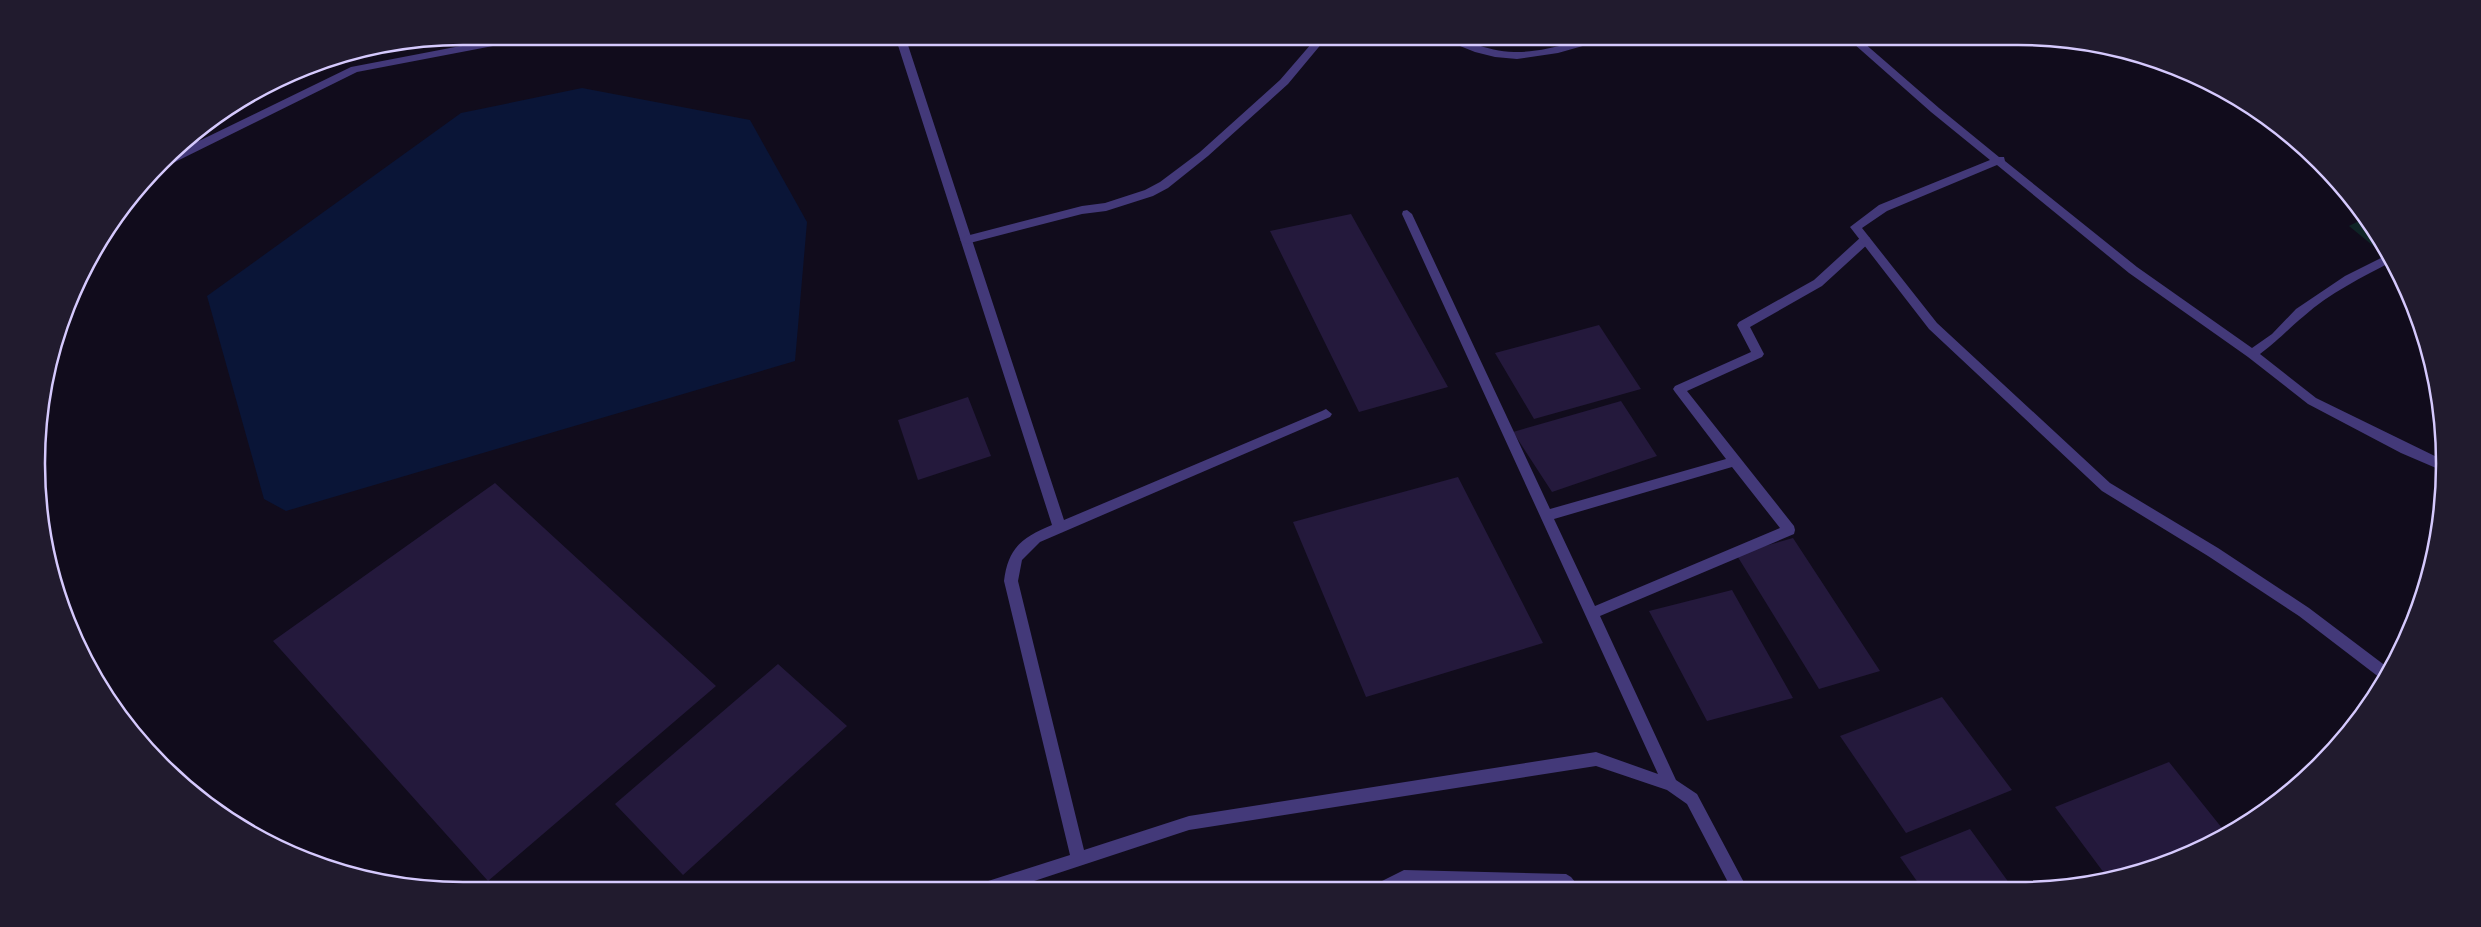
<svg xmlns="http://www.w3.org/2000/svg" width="2481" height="927" font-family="Jost,sans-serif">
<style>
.green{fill:#0f2426}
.water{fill:#0a1537}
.building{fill:#24193c}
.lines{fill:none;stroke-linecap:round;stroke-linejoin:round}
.service{fill:#433979;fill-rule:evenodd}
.minor{fill:#433979;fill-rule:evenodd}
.rim{fill:none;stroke:#d5c9fd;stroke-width:2.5}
</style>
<rect width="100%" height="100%" fill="#110c1c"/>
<!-- green -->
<path class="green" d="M2365,218L2391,257L2388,258L2349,226Z"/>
<!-- water -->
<path class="water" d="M582,88L750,120L807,222L795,361L286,511L264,499L207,296L461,113Z"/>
<!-- building -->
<path class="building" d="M1351,214L1448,387L1359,412L1270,231Z
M1599,325L1641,389L1534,419L1495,353Z
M968,397L991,456L918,480L898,420Z
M1621,401L1657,456L1552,492L1513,432Z
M1458,477L1543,643L1366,697L1293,522Z
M495,483L716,686L488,881L273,641Z
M1793,538L1880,671L1819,689L1736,554Z
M1732,590L1793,698L1707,721L1649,611Z
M778,664L847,726L683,875L615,804Z
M1942,697L2012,790L1906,833L1840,736Z
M2169,762L2226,833L2206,847L2107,877L2055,807Z
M1970,829L2012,887H1921L1900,857Z"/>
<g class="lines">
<!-- service -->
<path class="service" d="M895,36H905L1064,520L1322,411L1326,409L1332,414L1330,417L1040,542L1022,560L1018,581L1084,850L1189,816L1596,752L1658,774L1402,214L1403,211L1407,210L1412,214L1550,509L1726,459L1675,392L1673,389L1675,386L1751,352L1737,325L1739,322L1814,280L1861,237H1869L1871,240L1869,243L1822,286L1750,327L1764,354L1762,357L1687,391L1794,526L1795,530L1794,534L1600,616L1676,780L1697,794L1747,888H1731L1687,804L1667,790L1596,766L1189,830L1010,889L978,890L980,885L985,882L1070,855L1004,581C1008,547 1023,537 1052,525ZM1732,467L1780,528L1595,606L1554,519Z
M1404,870L1566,874L1571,877L1580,888L1405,886L1398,889H1373L1376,884Z"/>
<!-- minor -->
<path class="minor" d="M513,36H535L530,39L357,72L171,164H164L172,154L351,67Z
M1318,36H1328L1288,84L1208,156L1168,188L1153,196L1106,211L1082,214L966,244L960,240L966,236L1082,206L1105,203L1145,190L1160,182L1200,152L1280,80Z
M1435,36C1462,36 1486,52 1514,52C1550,53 1583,36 1618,36L1558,53L1517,59L1495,57L1475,52Z
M1845,36H1856L1939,108L1999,157H2004L2005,161L2137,267L2252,348L2272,334L2296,309L2345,276L2389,254L2393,261C2363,277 2329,293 2304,316C2288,329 2278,341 2260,354L2316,398L2443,460V471L2401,453L2308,404L2248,357L2129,273L1997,165L1887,211L1862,228L1937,323L2110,483L2218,548L2309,608L2391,670L2384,681L2299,616L2208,556L2102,491L1929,329L1850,227L1879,205L1990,160L1931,112Z"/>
</g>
<!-- crop -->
<path d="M0 0H2481V927H0ZM463 45H2018A418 418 0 0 1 2436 463V464A418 418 0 0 1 2018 882H463A418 418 0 0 1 45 464V463A418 418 0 0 1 463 45Z" fill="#211b2e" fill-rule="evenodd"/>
<path class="rim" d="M463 45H2018A418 418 0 0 1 2436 463V464A418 418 0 0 1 2018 882H463A418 418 0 0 1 45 464V463A418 418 0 0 1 463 45Z"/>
</svg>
